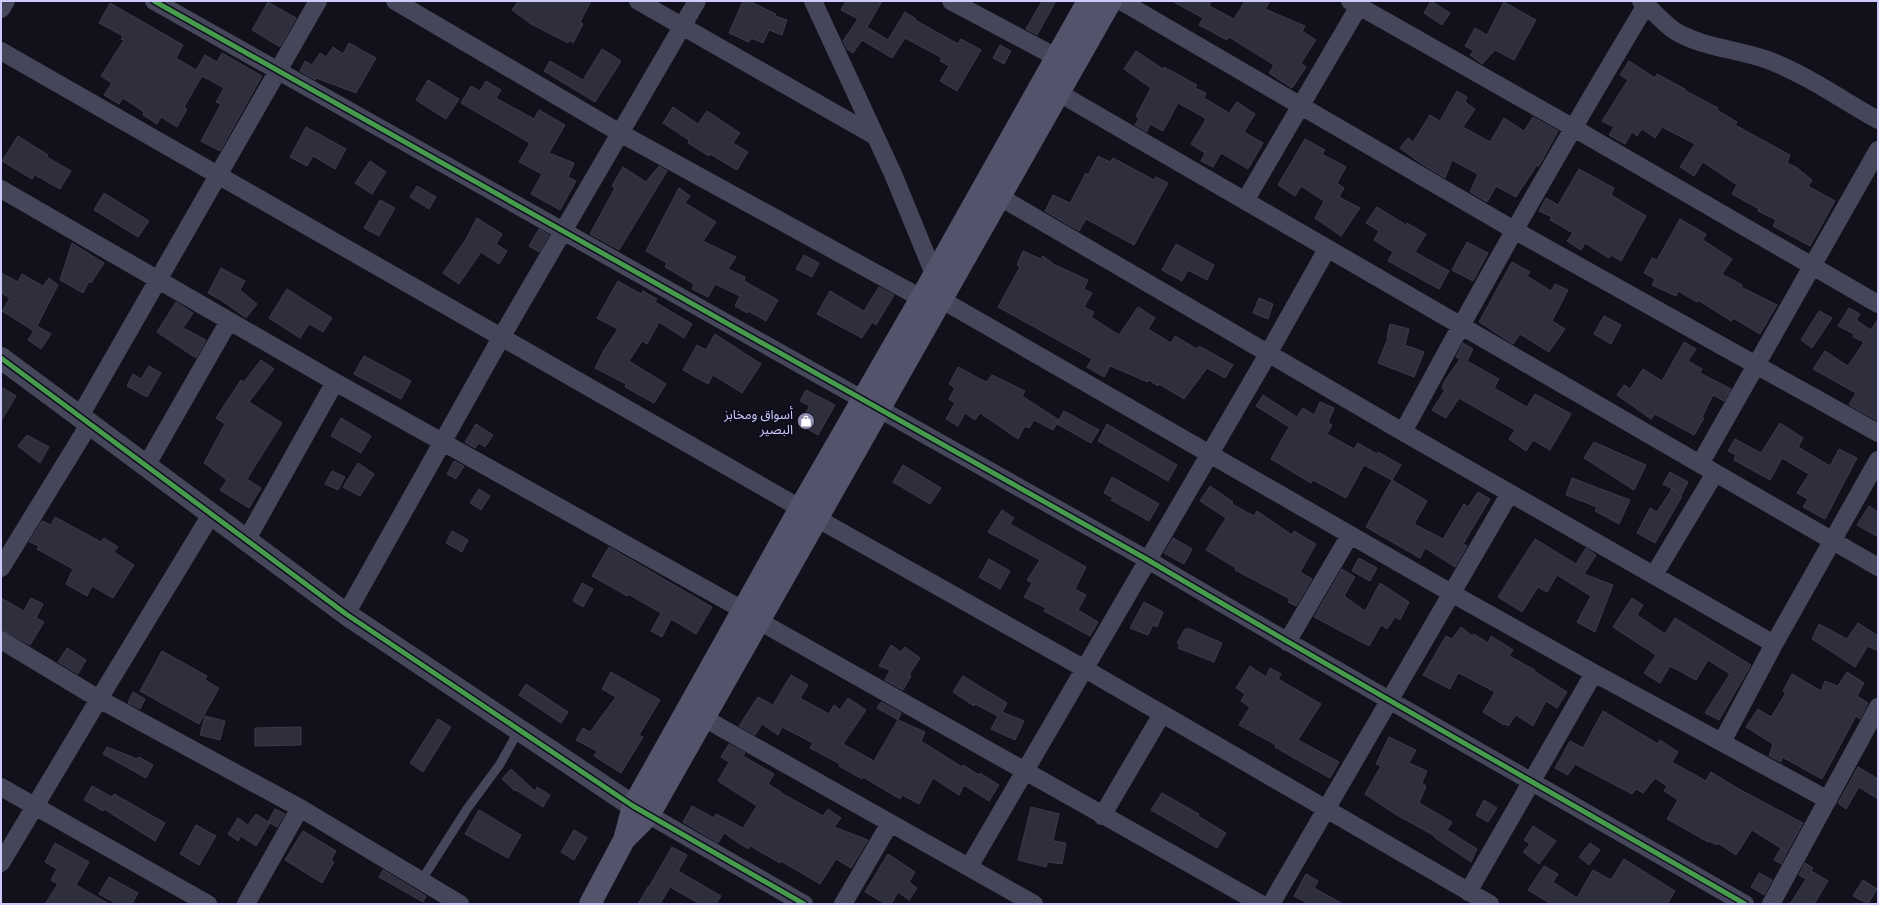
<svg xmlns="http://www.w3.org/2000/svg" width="1879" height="905" font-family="Overpass,'Noto Sans Arabic',sans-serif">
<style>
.building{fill:#2f2e3c;stroke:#3c3a4d}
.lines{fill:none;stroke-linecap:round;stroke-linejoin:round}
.service{stroke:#45465a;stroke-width:9}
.minor{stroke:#45465a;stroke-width:18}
.tertiary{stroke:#45465a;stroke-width:22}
.secondary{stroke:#53536c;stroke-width:22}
.cycleway-casing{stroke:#0e0d1d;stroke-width:8}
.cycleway{stroke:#469c4c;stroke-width:5}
.labels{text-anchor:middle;stroke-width:4;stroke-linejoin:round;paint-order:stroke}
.poi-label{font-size:13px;fill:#cdcbfc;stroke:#0e0d1d;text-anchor:end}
</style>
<rect width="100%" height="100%" fill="#12101a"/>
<!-- building -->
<path class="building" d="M518,1H591L580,22L583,24L573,43L569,40L568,43L531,24L512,10Z
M743,1H749L776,14L775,16L787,20L782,35L769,30L763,43L751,38L749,42L729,33Z
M846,1H882L867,27L888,40L905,12L916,19L915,20L958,44L961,39L981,50L957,91L940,81L949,66L940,61L942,58L905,38L892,58L862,40L853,53L847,49L843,41L858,19L841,10Z
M1042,1H1056L1037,35L1026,29Z
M1172,1H1211L1209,6L1234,19L1245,1H1270L1265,9L1305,26L1302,31L1316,40L1301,63L1306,67L1292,88L1269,73L1274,65L1229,37L1227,40L1199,25L1203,18Z
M1431,1L1450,13L1442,25L1424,13Z
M268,2L296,18L280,47L252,30Z
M1504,2L1536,20L1514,60L1495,50L1482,64L1470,55L1474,51L1465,46L1475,28L1487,35Z
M110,3L183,45L176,58L196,70L205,55L217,62L222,53L262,76L220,151L201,141L221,104L216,102L224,88L202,76L184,107L187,109L177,127L161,117L157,124L143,115L144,112L123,98L119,104L104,95L112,83L101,76L124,40L121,39L123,36L99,23Z
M349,43L376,58L356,93L316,78L315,80L300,71L305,61L312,65L320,53L326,57L333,47L343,54Z
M1000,45L1011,51L1004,64L993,58Z
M602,49L621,61L595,102L544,71L550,61L583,80Z
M1136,51L1163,69L1164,67L1197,85L1195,88L1206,93L1204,98L1229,113L1237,102L1255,114L1244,132L1263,143L1248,169L1221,153L1213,167L1201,161L1205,153L1191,144L1205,121V118L1178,103L1163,131L1150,124L1147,132L1135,125L1139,118L1136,116L1151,88L1124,69Z
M1629,61L1655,78L1657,74L1685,89L1684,90L1718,108L1717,110L1737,122L1735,125L1790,155L1787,163L1796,167L1812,180L1808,186L1835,201L1810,246L1773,226L1776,220L1758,211L1759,209L1732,194L1737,185L1703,162L1694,176L1680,167L1695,144L1662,127L1655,138L1642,129L1637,136L1632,132L1625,144L1609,135L1614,127L1602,121L1628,80L1620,75Z
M428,80L459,99L446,119L416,100Z
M486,81L501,90L496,98L534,119L539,110L565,125L549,153L574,163L568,177L576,181L560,210L531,194L542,174L519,162L530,143L461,103L471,86L480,91Z
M1457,91L1467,97L1465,102L1475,109L1463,127L1490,142L1504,118L1524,131L1533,117L1558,131L1539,166L1537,165L1516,197L1496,186L1487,202L1470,192L1478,174L1452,160L1445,178L1420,163L1400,148L1408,138L1413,142L1430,115L1440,121Z
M673,107L698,124L707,111L740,133L733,143L748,152L737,170L710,154L709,156L688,143L689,140L663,123Z
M306,127L346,149L335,169L313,156L307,166L290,157Z
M18,136L48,155L47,157L71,171L60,189L35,175L32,179L2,161Z
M1305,139L1325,150L1322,154L1346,167L1337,183L1344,188L1339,197L1360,208L1341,236L1315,218L1324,201L1301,186L1295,196L1278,185Z
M1098,156L1110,162L1113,158L1154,180L1156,177L1168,183L1134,245L1086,219L1079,231L1045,211L1053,195L1070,203L1086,173L1088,175Z
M370,161L386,172L372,194L355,183Z
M659,166L667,171L619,250L590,234L615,188L612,186L623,167L646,182Z
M1579,169L1614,188L1611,195L1646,216L1621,261L1611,255L1609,258L1585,243L1581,250L1567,241L1573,233L1550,220L1552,217L1539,211L1546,198L1558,205Z
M417,186L436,197L429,209L410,197Z
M679,188L690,196L685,203L716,222L703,241L736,257L728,269L745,277L744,281L778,300L766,321L748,311L747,313L735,306L740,296L715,284L708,297L692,289L694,284L665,267L667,263L646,251Z
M104,193L149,221L138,237L94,210Z
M380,200L395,208L379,236L364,228Z
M1377,207L1406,225L1407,223L1426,234L1415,252L1449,271L1439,289L1388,261L1393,252L1374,240L1379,231L1366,223Z
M477,218L502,234L496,244L507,251L499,264L481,252L459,284L443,273L466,239Z
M1680,219L1706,234L1703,240L1732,259L1722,274L1742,285L1741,287L1777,305L1760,334L1733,318L1731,321L1698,300L1697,302L1678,291L1676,296L1652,285L1655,279L1644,273L1652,258L1657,260Z
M539,229L549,235L539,252L529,246Z
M1467,242L1488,253L1473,281L1452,270Z
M72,243L104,263L91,283L89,281L83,293L60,280Z
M1176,244L1214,265L1207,280L1188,270L1182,281L1162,270Z
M1023,251L1041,259L1043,256L1055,265L1088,280L1084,289L1092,293L1084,307L1094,312L1091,317L1119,335L1138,307L1155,318L1148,329L1171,343L1175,336L1197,349L1199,346L1233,365L1225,378L1207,368L1184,399L1159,384L1158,386L1149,380L1148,382L1110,366L1104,377L1087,367L1092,359L998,307L1020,267L1017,265Z
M804,255L819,263L812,277L796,269Z
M1512,262L1530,272L1527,276L1551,291L1555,284L1568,290L1552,321L1565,329L1549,352L1520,334L1513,344L1479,322Z
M221,268L245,281L240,290L257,304L246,318L224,302L208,293Z
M1,273L18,282L22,274L43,286L49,278L58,285L37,326L51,334L41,349L28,340L34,331L2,311L10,298L1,293Z
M618,281L641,294L643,291L657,299L655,302L692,324L684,338L659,322L647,344L642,341L629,361L666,384L654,403L625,387L626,384L595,368L604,350L618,329L597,318Z
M879,287L894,295L876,325L872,322L862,338L817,314L830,291L864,311Z
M287,289L332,318L323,332L309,324L300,338L269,318Z
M1259,298L1273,304L1268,319L1253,313Z
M176,302L193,313L183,328L206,340L196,358L157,332Z
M1849,308L1860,314L1856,320L1871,330L1878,319V421L1849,405L1856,393L1813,369L1825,351L1848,366L1864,342L1853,337L1854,334L1838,326Z
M1819,311L1832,318L1812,348L1801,340Z
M1604,316L1621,325L1611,344L1594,334Z
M1390,324L1409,329L1405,345L1424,352L1414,377L1378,363L1388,338L1387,337Z
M715,334L761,364L742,393L713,375L708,384L683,370L697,345L706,350Z
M1684,342L1696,349L1688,361L1702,369L1700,373L1731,389L1724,401L1713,395L1702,417L1704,418L1694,435L1655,414L1651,419L1617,395L1624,385L1630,389L1643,369L1662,381Z
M1463,343L1473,349L1467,361L1499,379L1494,388L1527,407L1535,394L1571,414L1550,450L1533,440L1526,451L1509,439L1515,430L1459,398L1446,418L1432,410L1445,390L1442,388L1444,382L1460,359L1456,357Z
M364,356L411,381L401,399L354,374Z
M261,360L274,369L249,402L282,423L247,479L261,488L249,508L220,490L227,480L204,463L225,424L216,418L241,380L244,382Z
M149,366L161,373L147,397L127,386L133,374L141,379Z
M958,367L986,382L992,375L1025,391L1022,396L1059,420L1053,430L1034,420L1029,428L1025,426L1018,439L980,413L975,420L965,413L958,426L946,419L955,403L949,399L955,388L949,384Z
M1,387L16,396L1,421Z
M806,390L835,405L818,435L799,424L810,406L800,401Z
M1263,395L1297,417L1303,408L1314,415L1320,402L1334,408L1328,423L1332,425L1327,434L1354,449L1358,443L1377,454L1378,452L1401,465L1392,480L1364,465L1346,498L1313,480L1311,483L1271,459L1289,427L1256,406Z
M1064,411L1099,430L1091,443L1057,424Z
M341,418L371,436L361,453L331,436Z
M1780,423L1803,438L1798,447L1830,466L1839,449L1857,458L1825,519L1803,507L1808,499L1797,493L1809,474L1782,458L1770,480L1734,460L1736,455L1728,451L1735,439L1761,453Z
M476,424L493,435L485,447L479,443L475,448L465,442Z
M1107,424L1177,465L1168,481L1098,441Z
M27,435L49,447L40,463L18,446Z
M1594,442L1646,465L1634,490L1584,458Z
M454,461L464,466L456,479L447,474Z
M358,463L374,474L360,496L343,487Z
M903,465L941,488L930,504L893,482Z
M332,471L345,477L338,490L325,484Z
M1670,472L1688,482L1682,494L1663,484Z
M1112,477L1159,504L1149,521L1111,500L1113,498L1104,493Z
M1572,478L1630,500L1619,524L1595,511L1597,507L1566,495Z
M1392,480L1427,501L1414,524L1443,539L1464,504L1468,507L1478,492L1490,499L1463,544L1467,546L1455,567L1425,548L1420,558L1366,527Z
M1210,486L1233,502L1232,504L1254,516L1257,511L1292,535L1294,531L1316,544L1300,572L1312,579L1296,606L1288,602L1290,599L1235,570L1236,568L1206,550L1226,518L1200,501Z
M479,489L490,496L481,510L470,503Z
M1672,489L1682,496L1655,543L1637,533L1650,508L1657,512Z
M1869,506L1878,512V537L1857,525Z
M1002,510L1014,518L1010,524L1086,567L1075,589L1086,595L1078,610L1098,622L1090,636L1044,611L1046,608L1024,597L1032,583L1027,580L1040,560L988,532Z
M55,517L101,542L104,538L118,547L114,552L134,565L113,598L92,586L87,596L66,584L73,569L37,549L39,546L29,542L42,521L51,525Z
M452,531L468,540L462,552L446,543Z
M1173,538L1192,549L1184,564L1164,553Z
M1535,539L1576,564L1586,548L1596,555L1584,574L1613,585L1595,632L1577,622L1591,596L1557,575L1547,592L1538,587L1522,612L1498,597Z
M609,547L712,607L696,634L671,619L662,637L651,631L661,613L628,594L627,596L592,576Z
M1359,558L1377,568L1370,581L1352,571Z
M989,559L1010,571L1000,589L979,577Z
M1342,569L1355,577L1344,596L1365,611L1380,583L1409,602L1400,620L1395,617L1387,629L1381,625L1369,646L1314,617Z
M582,583L593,589L583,607L573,601Z
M1,598L24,611L31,598L43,604L36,618L44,622L30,645L1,629Z
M1632,598L1643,605L1637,615L1665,634L1675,618L1751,665L1719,720L1705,713L1730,674L1708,660L1696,680L1670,666L1660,683L1644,673L1656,655L1613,627Z
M1144,602L1163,612L1157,627L1153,625L1148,635L1130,628Z
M1858,623L1878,636V651L1868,646L1855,667L1812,639L1819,624L1847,639Z
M1461,627L1472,636L1474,634L1488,643L1491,636L1513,650L1509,656L1535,670L1534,671L1567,692L1557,708L1546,701L1533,726L1516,715L1508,726L1505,724L1504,725L1483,712L1495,692L1461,674L1458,673L1450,689L1423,675L1446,636L1452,639Z
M1185,629H1190L1222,643L1214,662L1178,648L1180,645L1177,643Z
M891,645L901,652L905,647L920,658L909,675L911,676L903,690L885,680L890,670L879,666Z
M67,648L86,660L78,674L58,662Z
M162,651L207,676L205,680L219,688L199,724L140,691Z
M1250,666L1266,677L1270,668L1281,674L1278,679L1321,704L1298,740L1339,762L1330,778L1292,757L1275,747L1276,745L1239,725L1250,707L1241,701L1245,694L1236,688Z
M611,672L660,700L639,735L643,737L621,773L594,756L597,751L576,740L583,728L590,732L616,697L602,689Z
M1847,672L1864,683L1857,696L1868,703L1860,719L1856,716L1822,779L1782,757L1781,762L1769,756L1773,744L1746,727L1758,709L1771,717L1786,693L1783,691L1792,674L1821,691L1825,681L1838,686Z
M791,675L808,685L800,698L829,714L834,705L840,710L848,698L866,710L843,744L874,761L898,720L925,732L921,741L962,767L963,765L979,775L980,773L999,785L989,801L964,785L959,795L933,778L919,804L902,795L900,799L863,777L862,779L839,766L840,764L810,748L813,743L782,727L778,735L762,724L755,735L739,726L758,697L773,705Z
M963,676L1007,703L1002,712L1024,721L1015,740L991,729L998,716L975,704L974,706L953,692Z
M526,684L568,712L561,723L519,695Z
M133,692L145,699L140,709L128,703Z
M881,702L901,713L898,720L877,708Z
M1603,711L1658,744L1660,740L1678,752L1672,762L1706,781L1711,772L1737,788L1803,823L1787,852L1752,830L1736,855L1718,843L1717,845L1709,841L1708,842L1667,819L1678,800L1664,791L1667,786L1655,778L1643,793L1636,789L1632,794L1575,764L1568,775L1555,768L1570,741L1583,748Z
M205,716L225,721L220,740L200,735Z
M438,719L451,727L423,772L410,763Z
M301,727V745L255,746V728Z
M1389,737L1416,750L1409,763L1427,771L1422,783L1426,786L1419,803L1452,822L1447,830L1477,849L1471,862L1434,837L1435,836L1395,814L1365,794L1381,766L1376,764Z
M729,744L745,753L743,756L774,774L768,784L781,792V793L823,816L828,809L841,818L834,827L868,840L851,868L836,859L820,884L781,861L780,863L750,846L748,849L724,833L718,843L683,822L692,806L714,818L716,814L743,828L757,806L718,781L729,762L721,757Z
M107,747L137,759L139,757L153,765L146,778L103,754Z
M1858,767L1878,779V799L1859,787L1846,809L1838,803Z
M511,769L535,791L537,787L550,795L543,807L516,790L515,791L502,779Z
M92,786L112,797L114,794L165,823L155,841L104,809L103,811L84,800Z
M1162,793L1199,814L1198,816L1226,833L1217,848L1151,810Z
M1484,800L1497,808L1488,822L1476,815Z
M1031,807L1059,814L1053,841L1066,843L1062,864L1048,862L1046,867L1018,860Z
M275,809L285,814L277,827L268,822Z
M479,810L521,835L508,858L465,834Z
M256,814L270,823L256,846L241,836L238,841L228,834L238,818L248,825Z
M196,825L216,836L199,865L180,854Z
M1533,826L1556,841L1539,864L1523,852L1530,844L1524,840Z
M574,830L587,838L574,860L561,852Z
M303,831L336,851L331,860L334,862L322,883L285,860Z
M55,843L89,862L76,885L109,904H45L58,884L51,880L57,869L45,862Z
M1590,843L1600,850L1589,865L1579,857Z
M672,847L687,855L678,871L721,896L716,904H700L670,887L660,904H638L648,887H649Z
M1781,848L1787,852L1781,864L1774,860Z
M888,854L915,872L909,882L917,888L909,900L898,892L891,904H886L865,892Z
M1624,859L1675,891L1667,904H1551L1528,890L1544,866L1558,874L1553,882L1577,898L1593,870L1611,880Z
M1805,863L1813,868L1811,871L1828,881L1814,904H1790L1806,879L1799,875Z
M383,870L426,896L423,902L379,877Z
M1759,873L1772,880L1764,895L1751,887Z
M1306,874L1318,881L1314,888L1343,904H1309L1294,896Z
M109,877L138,893L132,904H117L99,894Z
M1863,880L1877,889L1868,904L1853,896Z"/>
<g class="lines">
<!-- service -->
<path class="service" d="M421,881L467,809L500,764L519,730"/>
<!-- minor -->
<path class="minor" d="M154,1L1148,560C1346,677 1546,789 1745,904
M395,1L620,133L921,298
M638,1L875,136
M813,1L893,174L934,274
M951,1L1056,57
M1121,1L1514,230L1878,433
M1350,1L1572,127L1878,304
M1641,1C1653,10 1663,23 1675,31C1703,48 1738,49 1768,60C1807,75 1842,100 1878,120
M1,9L6,1
M1,51L800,508
M1059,93L1878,567
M1,189L335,382L743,610
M1000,197L1403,432L1774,644
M1245,201L1359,6
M942,300L1453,594L1594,673L1828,800
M80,416L318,1
M1403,432C1481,287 1562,145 1646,5
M1700,464L1878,150
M146,466L229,321
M818,519L1085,669L1490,904
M247,539L335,382
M1,568L90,423
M1654,575L1715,473
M346,614L502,336L697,1
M759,621L1261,904
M1,640L99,699L300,808L460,904
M1287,642L1350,535
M704,718L1034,904
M1722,742L1774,644L1878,460
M1,787L208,904
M649,815L804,904
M1102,816L1162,714
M1,863L99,699L212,513
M969,867L1268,354L1327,249
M1468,892L1594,673
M246,904L300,808
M843,904L890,823
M1271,904L1510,493
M1771,904L1878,707"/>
<!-- tertiary -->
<path class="tertiary" d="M1,358L346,614L633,806L649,815"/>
<!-- secondary -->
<path class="secondary" d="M625,839L649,815L1111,1
M590,904L624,840L633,806L800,508L921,298L1088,1"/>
<!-- cycleway casing -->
<g class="cycleway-casing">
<path id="cycleway" d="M154,1L1148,560C1346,677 1546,789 1745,904
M1,358L346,614L633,806L804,904"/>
</g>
<!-- cycleway -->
<use href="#cycleway" class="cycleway"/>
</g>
<!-- icons -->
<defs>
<g id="shop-disc" transform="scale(0.9)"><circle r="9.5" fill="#8c8aad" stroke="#0e0d1d"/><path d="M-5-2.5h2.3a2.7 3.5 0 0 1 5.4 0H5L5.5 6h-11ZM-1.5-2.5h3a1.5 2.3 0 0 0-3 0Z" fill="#fff"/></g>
</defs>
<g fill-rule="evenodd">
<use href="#shop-disc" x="806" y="421"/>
</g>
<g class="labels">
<!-- poi labels -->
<g class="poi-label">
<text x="793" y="419">أسواق ومخابز<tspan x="793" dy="15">البصير</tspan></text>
</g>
</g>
<!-- border -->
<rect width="1879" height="905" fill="none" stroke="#cdcbfc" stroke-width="4"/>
</svg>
